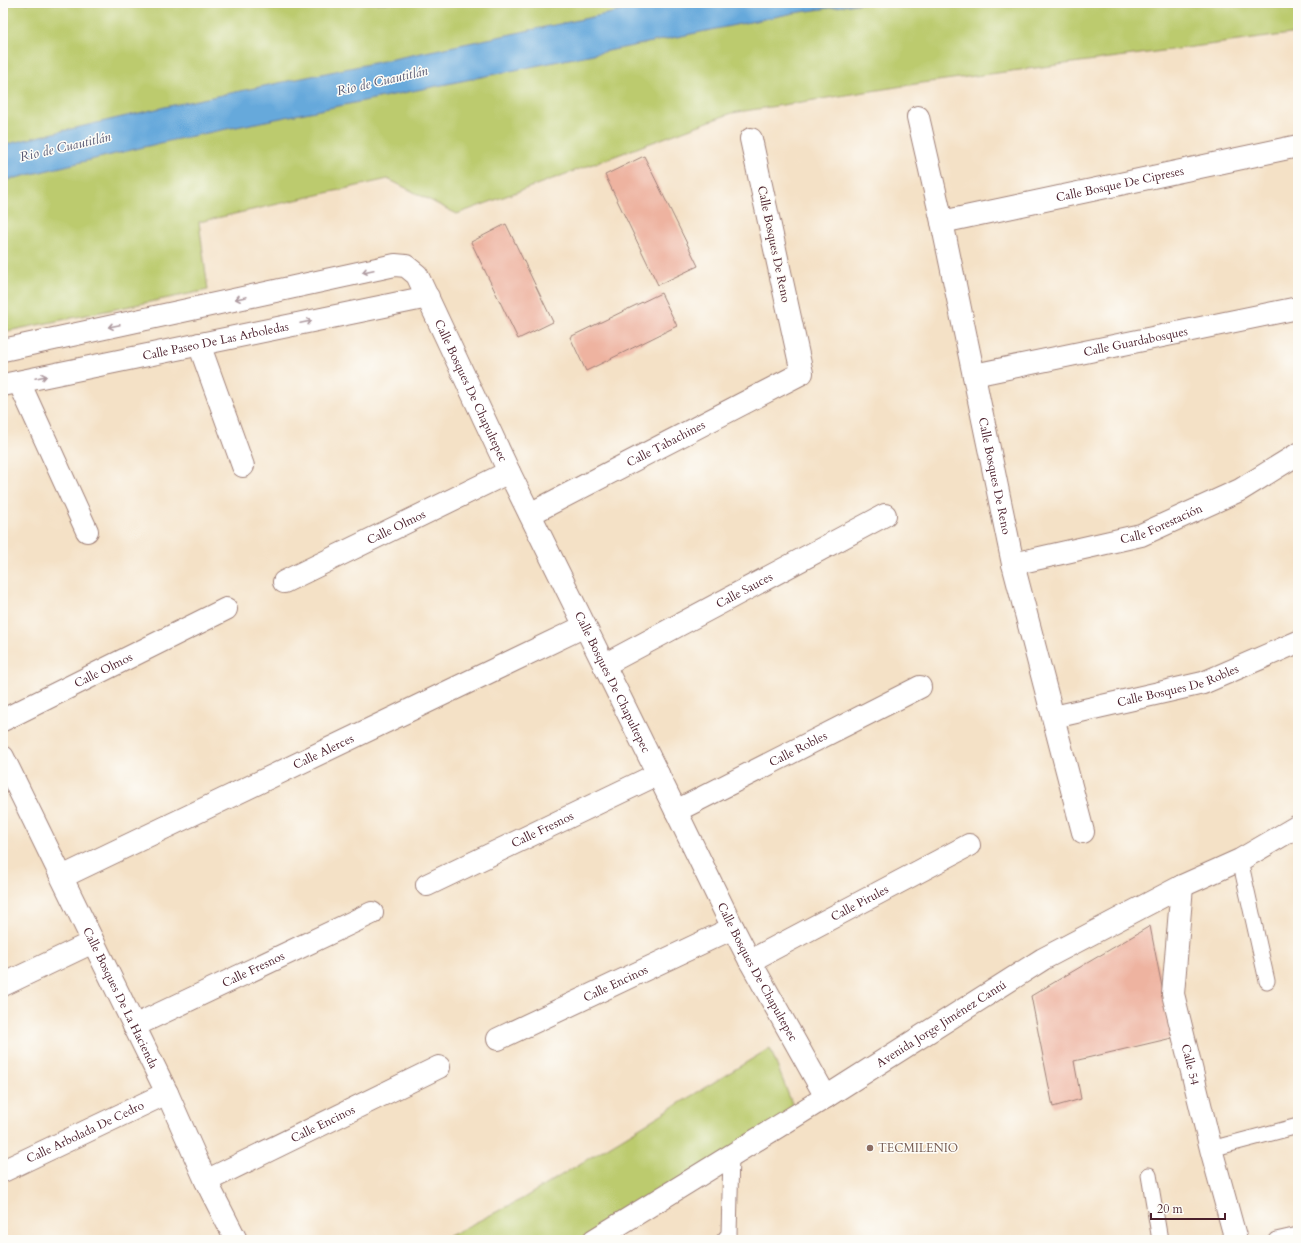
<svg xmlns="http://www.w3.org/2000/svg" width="1301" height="1243" font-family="Cardo,serif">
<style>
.green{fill:#bccb6e;stroke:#83754c}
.water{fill:#66a9db;stroke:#586483}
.building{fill:#eeb3a0}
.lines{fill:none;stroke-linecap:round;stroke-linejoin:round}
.lane-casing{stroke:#9f8078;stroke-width:17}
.street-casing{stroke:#9f8078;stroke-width:24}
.secondary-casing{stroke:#9f8078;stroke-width:24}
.lane{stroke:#fff;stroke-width:15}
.street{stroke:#fff;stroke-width:22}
.secondary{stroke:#fff;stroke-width:22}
.oneway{stroke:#ae9aa0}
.education-dot{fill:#8d6e63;stroke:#fdfcf7;stroke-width:1.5}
.labels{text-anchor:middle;stroke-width:3;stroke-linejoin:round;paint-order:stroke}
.street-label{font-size:12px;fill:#4a1f2b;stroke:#fdfcf7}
.education-label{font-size:12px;fill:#785e54;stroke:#fdfcf7;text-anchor:start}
.water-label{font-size:13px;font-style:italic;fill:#555671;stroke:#fdfcf7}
</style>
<rect width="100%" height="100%" fill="#fdfcf7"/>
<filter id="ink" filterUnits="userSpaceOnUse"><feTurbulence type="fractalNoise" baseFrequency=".025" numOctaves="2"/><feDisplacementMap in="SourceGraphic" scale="8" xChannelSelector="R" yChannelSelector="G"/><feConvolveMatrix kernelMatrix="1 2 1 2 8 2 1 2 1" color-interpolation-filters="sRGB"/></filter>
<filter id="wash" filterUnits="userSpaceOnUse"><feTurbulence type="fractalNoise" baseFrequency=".012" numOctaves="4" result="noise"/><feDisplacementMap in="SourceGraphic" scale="16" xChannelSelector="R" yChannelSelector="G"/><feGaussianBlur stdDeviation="0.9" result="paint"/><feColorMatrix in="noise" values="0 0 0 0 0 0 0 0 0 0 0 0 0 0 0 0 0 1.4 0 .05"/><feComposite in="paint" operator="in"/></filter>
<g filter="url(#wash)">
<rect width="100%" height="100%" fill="#f4e1c6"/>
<!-- green -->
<path class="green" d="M3,3H1298V33L922,83L732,113L457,214L388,179L199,222L208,290L3,332Z
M770,1048L795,1111L586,1240H441L522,1199Z"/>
<!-- water -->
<path class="water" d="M659,3H864L794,13L173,140L3,181V145L169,106Z"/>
<g id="blocks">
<!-- building -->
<path class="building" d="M644,156L698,266L658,285L605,175Z
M506,224L553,322L518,339L471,242Z
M661,293L677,326L586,371L570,337Z
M1150,926L1172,1038L1074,1061L1081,1099L1053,1107L1031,996Z"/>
</g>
</g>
<g filter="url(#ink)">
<use href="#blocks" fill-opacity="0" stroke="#9f8078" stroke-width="1"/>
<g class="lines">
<!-- lane casing -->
<g class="lane-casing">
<path id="lane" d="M1240,860L1267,981
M1211,1149L1298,1126
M1149,1175L1160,1240
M724,1240L729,1234L731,1155
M1276,1240L1298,1235"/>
</g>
<!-- street casing -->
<g class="street-casing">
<g id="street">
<path id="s1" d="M918,117L942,222L1013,564L1083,832"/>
<path id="s2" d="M942,222L1298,146"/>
<path d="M199,344L243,466"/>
<path id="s3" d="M3,350L395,265L406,266L417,275L509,472L676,811L733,928L750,961L826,1097"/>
<path id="s4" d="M974,375L1298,308"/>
<path d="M19,382L87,531"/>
<path id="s5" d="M3,385L428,297"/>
<path id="s6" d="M530,514L802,373L751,139"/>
<path id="s7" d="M1013,564L1141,535L1240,490L1298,454"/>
<path id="s8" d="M284,582L509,472"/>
<path id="s9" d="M604,665L885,515"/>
<path id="s10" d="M1054,717L1203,683L1298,642"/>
<path id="s11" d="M3,720L226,609"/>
<path id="s12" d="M3,757L167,1093L206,1181L236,1240"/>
<path id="s13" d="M676,811L920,687"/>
<path id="s14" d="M62,877L585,626"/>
<path id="s15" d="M427,885L658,774"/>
<path id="s16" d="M1182,886L1173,994L1211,1149L1236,1240"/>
<path id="s17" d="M750,961L969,845"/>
<path d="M3,985L93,942"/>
<path id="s18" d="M134,1026L372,913"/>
<path id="s19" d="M498,1039L733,928"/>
<path id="s20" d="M3,1171L167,1093"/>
<path id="s21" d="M206,1181L439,1067"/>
</g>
</g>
<!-- secondary casing -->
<g class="secondary-casing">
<g id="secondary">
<path id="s22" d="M594,1240L826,1097L1043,959L1182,886L1240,860L1298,826"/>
</g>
</g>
<!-- lane -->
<use href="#lane" class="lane"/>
<!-- street -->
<use href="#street" class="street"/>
<!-- secondary -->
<use href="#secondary" class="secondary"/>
</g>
<!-- one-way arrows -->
<defs><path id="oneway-shaft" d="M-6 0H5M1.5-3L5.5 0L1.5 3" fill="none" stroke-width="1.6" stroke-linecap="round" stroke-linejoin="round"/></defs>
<g class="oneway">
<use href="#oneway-shaft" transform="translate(368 271) rotate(168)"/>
<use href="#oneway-shaft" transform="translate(241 298) rotate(168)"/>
<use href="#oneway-shaft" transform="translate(306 322) rotate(-12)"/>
<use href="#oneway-shaft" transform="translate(114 326) rotate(168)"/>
<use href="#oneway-shaft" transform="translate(41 377) rotate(-12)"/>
</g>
</g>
<!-- markers -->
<circle class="education-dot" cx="870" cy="1148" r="4"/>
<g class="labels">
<!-- street labels -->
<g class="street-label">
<text dy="4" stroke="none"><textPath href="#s2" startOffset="182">Calle Bosque De Cipreses</textPath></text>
<text transform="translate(774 244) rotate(78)" y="4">Calle Bosques De Reno</text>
<text dy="4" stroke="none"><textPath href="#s5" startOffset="217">Calle Paseo De Las Arboledas</textPath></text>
<text dy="4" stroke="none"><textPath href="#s4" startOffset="165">Calle Guardabosques</textPath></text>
<text dy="4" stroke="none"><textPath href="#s3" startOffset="554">Calle Bosques De Chapultepec</textPath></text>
<text dy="4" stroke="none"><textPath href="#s6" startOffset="153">Calle Tabachines</textPath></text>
<text dy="4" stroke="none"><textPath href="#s1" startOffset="367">Calle Bosques De Reno</textPath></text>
<text dy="4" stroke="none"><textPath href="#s7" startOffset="154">Calle Forestación</textPath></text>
<text dy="4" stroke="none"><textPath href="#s8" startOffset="125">Calle Olmos</textPath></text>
<text dy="4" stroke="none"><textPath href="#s9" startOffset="159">Calle Sauces</textPath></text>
<text dy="4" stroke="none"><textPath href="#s11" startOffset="112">Calle Olmos</textPath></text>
<text dy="4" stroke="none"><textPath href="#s3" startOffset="878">Calle Bosques De Chapultepec</textPath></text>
<text dy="4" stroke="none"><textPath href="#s10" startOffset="128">Calle Bosques De Robles</textPath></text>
<text dy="4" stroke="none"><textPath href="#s13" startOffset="137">Calle Robles</textPath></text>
<text dy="4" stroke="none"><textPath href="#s14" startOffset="290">Calle Alerces</textPath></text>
<text dy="4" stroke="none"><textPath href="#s15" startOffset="128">Calle Fresnos</textPath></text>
<text dy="4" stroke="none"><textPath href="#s17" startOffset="124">Calle Pirules</textPath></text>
<text dy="4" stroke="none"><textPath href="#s18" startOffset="132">Calle Fresnos</textPath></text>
<text dy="4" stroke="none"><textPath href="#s3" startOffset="1202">Calle Bosques De Chapultepec</textPath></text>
<text dy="4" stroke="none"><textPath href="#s19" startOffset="130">Calle Encinos</textPath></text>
<text dy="4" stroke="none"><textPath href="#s12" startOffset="268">Calle Bosques De La Hacienda</textPath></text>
<text dy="4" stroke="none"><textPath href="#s22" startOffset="409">Avenida Jorge Jiménez Cantú</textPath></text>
<text dy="4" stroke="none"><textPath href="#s16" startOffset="181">Calle 54</textPath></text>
<text dy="4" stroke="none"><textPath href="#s21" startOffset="130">Calle Encinos</textPath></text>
<text dy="4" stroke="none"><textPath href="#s20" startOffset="91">Calle Arbolada De Cedro</textPath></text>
</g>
<!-- education labels -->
<g class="education-label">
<text x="878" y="1152">TECMILENIO</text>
</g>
<!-- water labels -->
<g class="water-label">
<text transform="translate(382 80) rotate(-13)" y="5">Rio de Cuautitlán</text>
<text transform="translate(65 146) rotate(-13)" y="5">Rio de Cuautitlán</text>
</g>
</g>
<!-- margin -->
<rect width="1301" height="1243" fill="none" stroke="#fdfcf7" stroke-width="16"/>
<!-- scale -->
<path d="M1151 1213v6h74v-6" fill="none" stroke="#4a1f2b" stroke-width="2"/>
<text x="1157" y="1213" font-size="12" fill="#4a1f2b" stroke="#fdfcf7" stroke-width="3" paint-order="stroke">20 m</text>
</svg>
